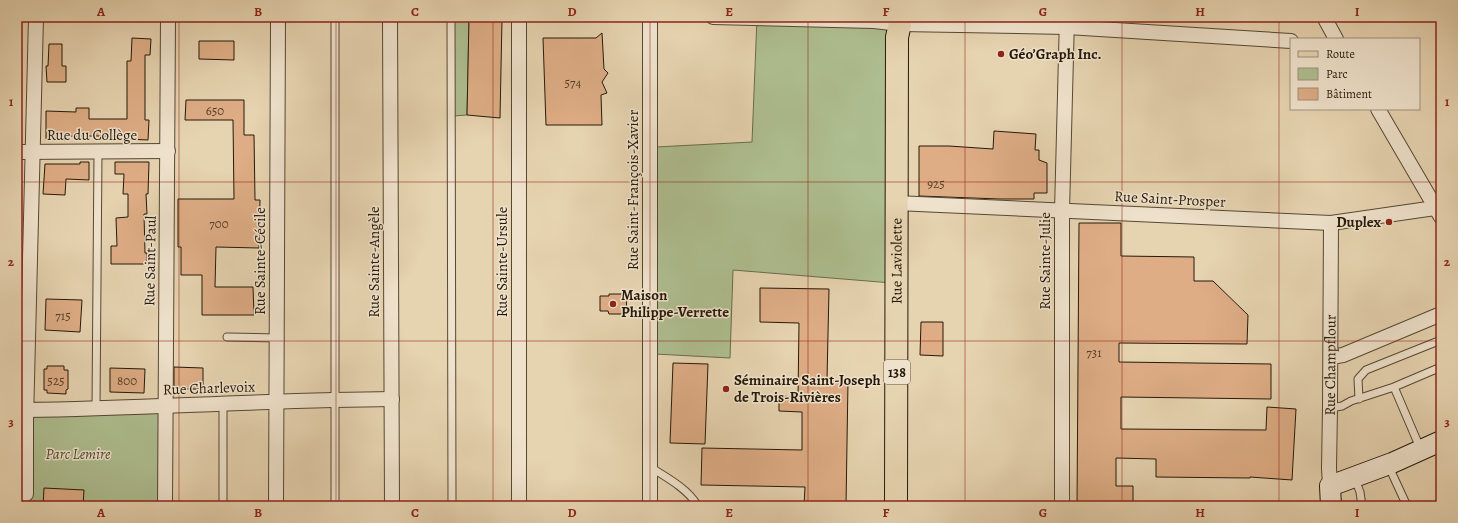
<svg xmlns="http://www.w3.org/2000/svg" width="1458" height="523" font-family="Alegreya,serif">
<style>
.green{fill:#aebe90;stroke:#6a6c4c}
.building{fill:#dead85;stroke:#261909}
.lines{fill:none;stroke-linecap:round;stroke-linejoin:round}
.lane-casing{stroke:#564833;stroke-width:9}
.street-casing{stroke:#564833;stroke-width:16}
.secondary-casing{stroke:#261909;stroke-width:22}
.primary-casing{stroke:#261909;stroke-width:24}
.lane{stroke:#efe2cc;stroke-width:7}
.street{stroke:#efe2cc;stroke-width:14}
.secondary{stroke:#efe2cc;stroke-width:20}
.primary{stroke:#e6d3b0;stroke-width:22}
.grid{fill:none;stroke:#8f2418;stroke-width:1;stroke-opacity:0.55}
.poi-dot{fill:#8f2418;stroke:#efe2cc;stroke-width:1.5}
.labels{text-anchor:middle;stroke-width:3;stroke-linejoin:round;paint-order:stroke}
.number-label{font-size:13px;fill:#543e28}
.shield{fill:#efe2cc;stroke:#625544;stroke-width:1}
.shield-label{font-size:14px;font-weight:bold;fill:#261909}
.poi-label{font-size:15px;font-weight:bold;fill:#261909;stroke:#efe2cc;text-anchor:start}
.street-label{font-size:15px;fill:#261909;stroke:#efe2cc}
.park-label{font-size:15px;font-style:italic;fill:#4f4b32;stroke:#efe2cc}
.neatline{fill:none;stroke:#8f2418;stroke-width:1.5}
.grid-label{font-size:13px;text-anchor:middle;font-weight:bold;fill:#8f2418}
</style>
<rect width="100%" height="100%" fill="#e6d3b0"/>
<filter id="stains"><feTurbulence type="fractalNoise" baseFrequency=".005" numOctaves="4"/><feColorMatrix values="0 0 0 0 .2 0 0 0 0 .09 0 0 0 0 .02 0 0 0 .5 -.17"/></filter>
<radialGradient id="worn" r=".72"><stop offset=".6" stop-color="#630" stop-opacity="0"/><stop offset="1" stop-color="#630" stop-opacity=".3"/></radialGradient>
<!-- green -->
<path class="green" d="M453,17H469L467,115L453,116Z
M757,18L900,24L892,283L733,270L730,358L655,354L656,147L752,142Z
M22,402L161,405L166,506H17V487L26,488Z"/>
<!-- building -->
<path class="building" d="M469,18L502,19L500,118L467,115Z
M602,33L604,69L608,73L602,82L607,93L601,95L602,125H546L543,38H596Z
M132,38L151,39L150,55H145V120H149L148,140L125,139V136H65V140L46,139V111L76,112V108H89V119H127V61H131Z
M199,41H234V60L199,59Z
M49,44H62V66H66V82H47L46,66H48Z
M186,100H244V135H254L255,200H260L259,248L216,247L215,287H253L254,315H202V275H181V247H178V199H234L233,120H185Z
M994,131L1036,134L1035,150H1039V160L1047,163V193H1034V199H1000L919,196V146H949L993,149Z
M80,162H89V180L66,179L65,195L43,194L45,164H80Z
M115,162H149L148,194H146L147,214H144L145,253H147V264H111V246H117L116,218L128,217V194H123L124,174H115Z
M1079,223H1121V256L1194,257V281H1213L1248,315L1247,344L1119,343V362L1271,364V399L1121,397V429L1266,430L1267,407L1296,409L1292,480L1250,477V478L1156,477V459L1116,458V486H1133V506H1077Z
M760,288L829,289L827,380L848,381L846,506H804L805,487L701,485L702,448L802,450V412L779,411V396L798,397L799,323L760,322Z
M609,294H627L626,314H609L608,311H600V296H609Z
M46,299L82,300L80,332L45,330Z
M921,322H943V356L920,355Z
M673,363L708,364L705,444L670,443Z
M47,366H64V370H68V389L66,390V394L47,393V390H44V369H47Z
M174,367L203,368V389H174Z
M110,368L145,369L144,393L110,392Z
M44,488L84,490L83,506H43Z"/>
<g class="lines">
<!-- lane casing -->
<g class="lane-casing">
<path id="lane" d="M451,17L452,506
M227,337L277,338
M1394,387L1421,450
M1359,399L1358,379L1366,370L1441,340
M96,408L98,152
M1330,408L1342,406L1351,401L1394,387L1441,367
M650,467C666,477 688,489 697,505
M1389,467L1407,506
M1355,479L1360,492L1362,506
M223,506V404
M335,506V17
M697,506H789"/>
</g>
<!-- street casing -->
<g class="street-casing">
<g id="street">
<path d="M390,17L392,506"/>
<path d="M519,17V506"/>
<path d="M650,17V506"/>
<path d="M713,17L874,21L900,24L1067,27L1291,41"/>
<path d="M1324,17L1336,39"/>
<path d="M1378,109L1441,217"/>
<path d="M17,152L168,151"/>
<path d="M896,203L1331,223L1435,208L1441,204"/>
<path d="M1331,357L1343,355L1441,314"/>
<path d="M26,410C148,408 270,400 392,399"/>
<path id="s1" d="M1330,486L1329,468L1330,408L1331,223"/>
<path d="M26,494V420L36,17"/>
<path d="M165,506L168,17"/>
<path d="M276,506L278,17"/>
<path d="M1062,506V211L1067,17"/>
</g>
</g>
<!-- secondary casing -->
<g class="secondary-casing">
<path id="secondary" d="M1331,506L1330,486L1392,463L1441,441"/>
</g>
<!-- primary casing -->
<g class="primary-casing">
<g id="primary">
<path id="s2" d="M896,506L897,37L900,24L899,17"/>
</g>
</g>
<!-- lane -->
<use href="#lane" class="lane"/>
<!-- street -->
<use href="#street" class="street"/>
<!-- secondary -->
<use href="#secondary" class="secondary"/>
<!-- primary -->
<use href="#primary" class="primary"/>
</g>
<!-- grid -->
<path class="grid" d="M179,17V506M336,17V506M493,17V506M650,17V506M808,17V506M965,17V506M1122,17V506M1279,17V506M17,182H1441M17,341H1441"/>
<!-- markers -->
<g class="poi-dot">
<circle cx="1001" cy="54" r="4"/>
<circle cx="1389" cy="222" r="4"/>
<circle cx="613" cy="304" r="4"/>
<circle cx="726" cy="389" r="4"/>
</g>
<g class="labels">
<!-- number labels -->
<g class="number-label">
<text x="573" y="87">574</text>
<text x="215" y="115">650</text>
<text x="936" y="188">925</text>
<text x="219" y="228">700</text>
<text x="63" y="320">715</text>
<text x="1094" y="357">731</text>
<text x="56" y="385">525</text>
<text x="127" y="385">800</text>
</g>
<!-- shield labels -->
<rect class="shield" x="884" y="360" width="26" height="24" rx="3"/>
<g class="shield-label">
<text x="897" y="377">138</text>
</g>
<!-- poi labels -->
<g class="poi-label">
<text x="1009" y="59">Géo’Graph Inc.</text>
<text x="1381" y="227" text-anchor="end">Duplex</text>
<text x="621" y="300">Maison<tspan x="621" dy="17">Philippe-Verrette</tspan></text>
<text x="734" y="385">Séminaire Saint-Joseph<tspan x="734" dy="17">de Trois‑Rivières</tspan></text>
</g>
<!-- street labels -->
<g class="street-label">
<text x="92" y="140">Rue du Collège</text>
<text transform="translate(633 190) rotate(-90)" y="5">Rue Saint-François-Xavier</text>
<text transform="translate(1170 199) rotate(3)" y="5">Rue Saint-Prosper</text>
<text transform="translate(150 261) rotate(-89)" y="5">Rue Saint-Paul</text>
<text transform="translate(260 261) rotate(-90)" y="5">Rue Sainte-Cécile</text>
<text dy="5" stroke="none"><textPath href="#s2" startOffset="245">Rue Laviolette</textPath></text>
<text transform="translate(1045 261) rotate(-90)" y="5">Rue Sainte-Julie</text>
<text transform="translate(374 262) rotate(-90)" y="5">Rue Sainte-Angèle</text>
<text transform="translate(502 262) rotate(-90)" y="5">Rue Sainte-Ursule</text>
<text dy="5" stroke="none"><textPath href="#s1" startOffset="121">Rue Champflour</textPath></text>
<text transform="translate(209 388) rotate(-2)" y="5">Rue Charlevoix</text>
</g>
<!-- park labels -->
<g class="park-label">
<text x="78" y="459">Parc Lemire</text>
</g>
</g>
<!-- margin -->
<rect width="1458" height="523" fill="none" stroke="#e6d3b0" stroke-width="44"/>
<!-- legend -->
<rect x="1290" y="38" width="130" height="72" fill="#efe2cc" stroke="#9f927e"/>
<rect x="1298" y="51" width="20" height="6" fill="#e6d3b0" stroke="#9f927e"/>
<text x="1326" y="58" font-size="12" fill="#261909">Route</text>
<rect x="1298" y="68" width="20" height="12" fill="#aebe90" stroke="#9f927e"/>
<text x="1326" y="78" font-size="12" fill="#261909">Parc</text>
<rect x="1298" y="88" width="20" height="12" fill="#dead85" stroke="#9f927e"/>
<text x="1326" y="98" font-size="12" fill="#261909">Bâtiment</text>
<rect x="22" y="22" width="1414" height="479" class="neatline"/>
<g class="grid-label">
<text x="101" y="16">A</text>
<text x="258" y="16">B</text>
<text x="415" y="16">C</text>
<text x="572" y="16">D</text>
<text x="729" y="16">E</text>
<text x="886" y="16">F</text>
<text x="1043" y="16">G</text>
<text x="1200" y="16">H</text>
<text x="1357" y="16">I</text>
<text x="11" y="106">1</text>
<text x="1447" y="106">1</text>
<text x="11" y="266">2</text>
<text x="1447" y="266">2</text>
<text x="11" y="426">3</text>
<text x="1447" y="426">3</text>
<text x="101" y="517">A</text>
<text x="258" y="517">B</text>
<text x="415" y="517">C</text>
<text x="572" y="517">D</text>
<text x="729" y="517">E</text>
<text x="886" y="517">F</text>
<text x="1043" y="517">G</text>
<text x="1200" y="517">H</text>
<text x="1357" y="517">I</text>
</g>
<rect width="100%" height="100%" filter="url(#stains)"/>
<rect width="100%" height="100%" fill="url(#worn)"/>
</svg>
